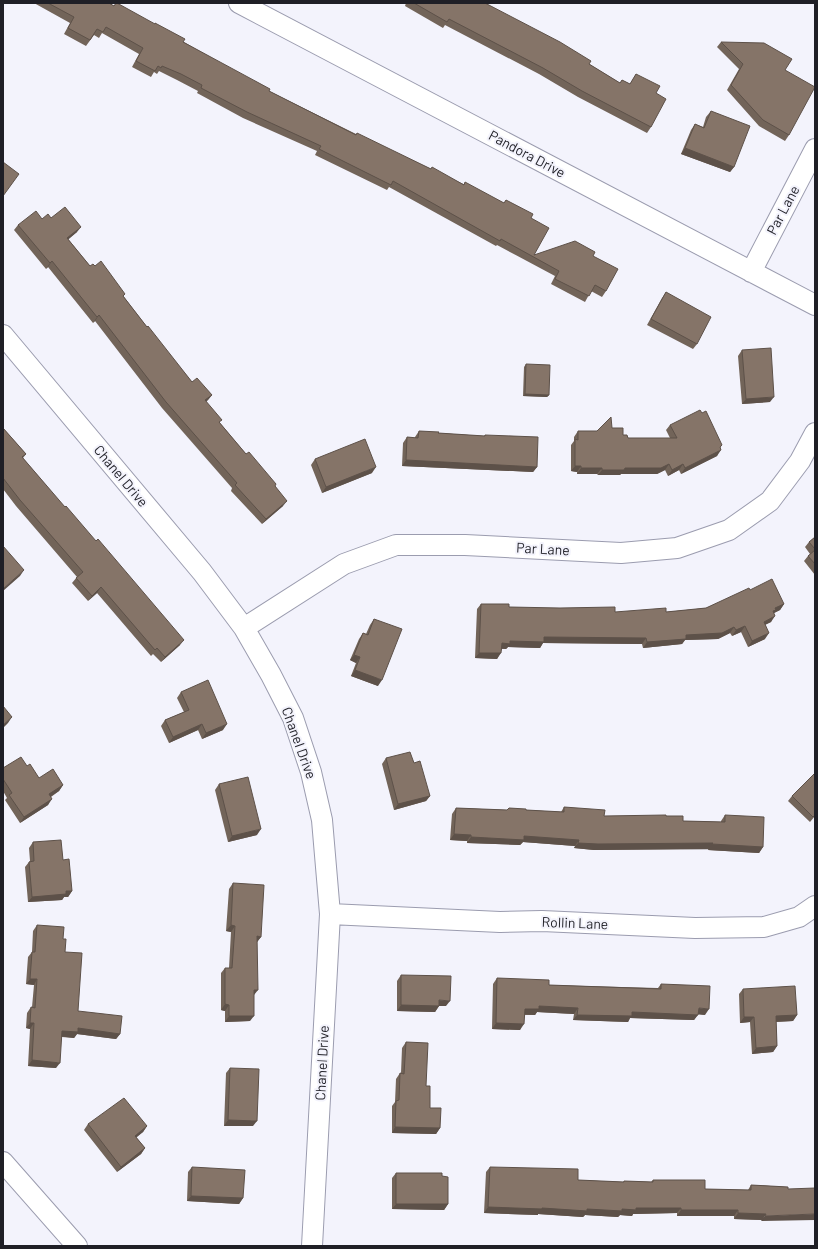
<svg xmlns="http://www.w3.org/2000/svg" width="818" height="1249" font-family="Barlow,sans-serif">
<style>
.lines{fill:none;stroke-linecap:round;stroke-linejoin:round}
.street-casing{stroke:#9b9caf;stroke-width:22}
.street{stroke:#fff;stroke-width:20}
.wall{fill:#726459}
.shaded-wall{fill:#5d5149}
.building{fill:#857468;stroke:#5d5149}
.labels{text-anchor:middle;stroke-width:4;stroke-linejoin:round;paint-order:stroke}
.street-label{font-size:14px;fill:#1f1f26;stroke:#f3f3fc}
</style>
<rect width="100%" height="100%" fill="#f3f3fc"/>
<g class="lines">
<!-- street casing -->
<g class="street-casing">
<path id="street" d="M239,3L815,305
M751,272L815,149
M3,335L202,572L244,628L271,675L293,718L311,772L322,820L330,914L312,1246
M244,628L344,564L396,545H465L621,553L677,548L729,530L770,501L800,461L815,433
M330,914L500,922L542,921L695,928L764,927L799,917L815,906
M3,1162L77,1246"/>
</g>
<!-- street -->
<use href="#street" class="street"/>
</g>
<!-- wall -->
<path class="wall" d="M34,3H109L114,6L116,3L269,91L356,134L504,203L506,200L531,218L534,255L593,256L606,291L602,297L591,291L585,302L551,284L555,276L497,245L496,246L389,187L387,190L315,155L317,151L243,118L197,93L198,91L177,80L159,71L157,74L154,72L151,77L132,67L139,54L102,33L99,38L94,35L86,46L64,34L70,23Z
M406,3H485L589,64L620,83L622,80L630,84L636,74L656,93L651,127L647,133L578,97L539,74L445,25L443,28L405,6Z
M721,42L785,70L789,135L785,141L759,126L727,90L739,69L717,47Z
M711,111L734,167L730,172L681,154L691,130L695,124L703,127L706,117Z
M51,218L77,232L68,239L90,266L124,297L147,327L192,382L212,395L206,402L220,423L246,454L275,486L283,506L262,524L231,491L232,488L162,408L95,321L93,323L48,267L46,269L14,230L18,225L42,219Z
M666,292L697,344L693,349L647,325L662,298Z
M742,350L770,402L742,404L738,356Z
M526,364L549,395L547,397L523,396L524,367Z
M670,425L722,445L720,448L717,456L681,474L679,470L668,476L665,470L657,474H621L620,475H598L597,474H577V472L571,471V445L574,441V437L578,431H597L612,428L628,438H670L666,430Z
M3,428L26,454L23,458L180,645L161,662L153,654L151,656L97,593L88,601L72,583L77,577L16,506L3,489Z
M419,431L438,433L484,436L485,435L537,467L533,472L402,466L403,443L407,437L415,438V437Z
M315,459L372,473L322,493L311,465Z
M815,537V575L804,561L808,556L810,554L805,547L809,542Z
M750,590L784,604L780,610L774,613L771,622L765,625V639L748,647L741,632L732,636L730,633L718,639L685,640L682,644L643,648L642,644L543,643L540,648L508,647L506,649H502L497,659L475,658L477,609L481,604L509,607L615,612H666L706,608Z
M374,619L378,686L351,676L356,663L350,660L359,639L363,633L366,634L370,625Z
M181,692L223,730L202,739L198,730L169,743L161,726L165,720L184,712L177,698Z
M386,758L414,763L430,796L426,801L394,810L382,764Z
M27,766L39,778L63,785L59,791L51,797L48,805L20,823L5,800L7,798L3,791V768Z
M815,773V816L810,822L788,801L792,796Z
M219,784L257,835L228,842L215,790Z
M564,807L604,816H666L683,821L721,822V821L725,815L763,847L759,853L708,850L709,849L594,850L574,848L575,846L523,842L520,845L467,843V841L450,840L452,814L456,808L507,810L509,808L526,810L561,812Z
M33,842L63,860L72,891L68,897H64L62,900L28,902L25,867L29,862L30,861L29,848Z
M233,883L261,937L257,942L254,995L250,1021L225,1022V1011L221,1010V973L225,968H229L231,932L226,931L229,889Z
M37,925L63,939L65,952L78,1011L120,1034L116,1039L77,1034L74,1038L62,1037L56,1068L28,1066L30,1029L26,1028L27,1013L31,1007H32L34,985L26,984L28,957L32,952L33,931Z
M401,975L446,1006H439L435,1012L397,1011V981Z
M497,978L549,985L658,988L661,984L705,1015L698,1014L694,1020L630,1018L628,1022L573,1020L574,1014L537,1012L535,1015H525L520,1030L492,1029L493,984Z
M743,989L797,1015L793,1021L776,1022L777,1046L773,1052L752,1054L750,1022L740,1023L739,994Z
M406,1042L426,1086L430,1108L440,1128L436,1134L392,1133V1106L395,1102L396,1079L400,1073H401L402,1048Z
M230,1068L253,1126H224L226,1073Z
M88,1124L147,1126L143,1132L136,1137L145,1148L141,1154L117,1172L84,1130Z
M192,1167L243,1198L239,1204L187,1201L188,1172Z
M490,1167L578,1180L623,1182L624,1181L651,1182L653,1180L705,1189L748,1190L751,1185L788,1187L761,1221L762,1220L734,1219V1216H677V1213L633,1214L632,1216L620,1215L618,1217L585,1215L583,1217L538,1214V1215L484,1213L486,1172Z
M396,1173L442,1176L448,1204L444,1210L392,1209V1178Z"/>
<!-- shaded-wall -->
<path class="shaded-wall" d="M685,148L734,167L730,172L681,154Z
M81,227L77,232L63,244L67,238Z
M52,261L48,267L46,269L50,263Z
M99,315L95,321L93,323L97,317Z
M525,394L549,395L547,397L523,396Z
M212,395L208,400L201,406L205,400Z
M774,397L770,402L742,404L746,399Z
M721,450L717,456L681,474L685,468Z
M406,460L537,467L533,472L402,466Z
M669,464L665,470L657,474H621L625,468Z
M683,464L679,470L668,476L672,470Z
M575,466H581L577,472L571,471Z
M376,467L372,473L322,493L326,487Z
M581,468H602L597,474H577Z
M602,470H624L620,475H598Z
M287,501L283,506L262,524L266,519Z
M24,570L20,576L3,591V589Z
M101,587L97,593L88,601L92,596Z
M784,604L780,610L774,613L772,616L769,617L775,608Z
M775,616L771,622L760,627L764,622Z
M745,626L741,632L732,636L736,630Z
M734,627L730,633L718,639L685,640L682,644L643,648L647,642L686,635Z
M769,633L765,639L748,647L752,641Z
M544,637L646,638L642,644L543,643L540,648L508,647L506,649L498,648L502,643L510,641Z
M184,640L180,645L161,662L165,657Z
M479,653H501L497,659L475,658Z
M354,655L360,657L356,663L350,660Z
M355,670L382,680L378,686L351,676Z
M12,717L8,723L3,728V725Z
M202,724L198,730L169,743L173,737Z
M227,724L223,730L202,739L206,733Z
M63,785L59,791L45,800L49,794Z
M430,796L426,801L394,810L398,804Z
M52,799L48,805L20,823L24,817Z
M261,829L257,835L228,842L232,836Z
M454,834L471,835L467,841L450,840Z
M524,836L579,840L575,846L523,842L520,845L467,843L471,837Z
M578,843H713L709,849L594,850L574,848Z
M712,844L763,847L759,853L708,850Z
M66,891H72L68,897H64L62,900L28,902L32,897Z
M231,925L235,926L231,932L226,931Z
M257,936L261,937L257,942Z
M30,979H37L34,985L26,984Z
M254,990H258L254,995Z
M439,1000L450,1001L446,1006H439L435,1012L397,1011L401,1005Z
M225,1004L229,1005L225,1011L221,1010Z
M539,1006L578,1008L574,1014L537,1012L535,1015L521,1014L525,1009Z
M699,1008L709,1009L705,1015L695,1014Z
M632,1012L698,1015L694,1020L630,1018L628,1022L573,1020L577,1015Z
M797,1015L793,1021L772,1022L776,1016Z
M229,1016H254L250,1021L225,1022Z
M744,1017H754L750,1022L740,1023Z
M30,1023H34L30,1029L26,1028Z
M496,1023L524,1024L520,1030L492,1029Z
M78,1028L120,1034L116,1039L77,1034L74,1038L58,1036L62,1031Z
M777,1046L773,1052L752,1054L756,1048Z
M32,1060L60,1063L56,1068L28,1066Z
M228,1120L257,1121L253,1126H224Z
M147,1126L143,1132L131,1142L135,1136Z
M395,1127L440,1128L436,1134L392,1133Z
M145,1148L141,1154L117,1172L121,1167Z
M191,1196L243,1198L239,1204L187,1201Z
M396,1204H448L444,1210L392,1209Z
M488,1207L622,1209L636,1208H681L677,1213L633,1214L632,1216L620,1215L618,1217L585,1215L583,1217L538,1214V1215L484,1213Z
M681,1210H738L734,1216H677Z
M738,1213L766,1214L762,1220L734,1219Z
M815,1214V1220L761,1221L765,1216Z"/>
<!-- building -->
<path class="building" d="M48,3H109L114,6L116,3H117L155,24V23L185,39L183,42L270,89L269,91L356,135L357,133L431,169L432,167L464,185L465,182L504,203L506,200L533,214L531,218L549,228L534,255L575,241L595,252L593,256L618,269L606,291L595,285L589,296L555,279L559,271L501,239L500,241L393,181L391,185L319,149L321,146L247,112L201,88L202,85L181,74L162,66L161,68L158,66L155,71L136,61L143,48L106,27L103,32L97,29L90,40L68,28L74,17Z
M414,3H485L560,42L591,61L589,64L620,83L622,80L630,84L636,74L660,86L656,93L666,99L651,127L582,91L543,68L449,19L447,22Z
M721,42L764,43L792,59L785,70L815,87L789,135L763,120L731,85L743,64Z
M711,111L750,126L734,167L685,148L695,124L704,128Z
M3,162L19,174L3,196Z
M65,207L81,227L67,238L90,266L93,264L95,266L101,261L125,294L123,296L147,327L148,326L192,382L197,378L212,395L205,400L222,420L219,422L246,454L249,452L276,484L275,486L287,501L266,519L235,485L237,483L166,402L99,315L97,317L52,261L50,263L18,225L36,211L42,219L48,214L51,218Z
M666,292L711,317L697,344L651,319Z
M771,348L774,397L746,399L742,350Z
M526,364L550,365L549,395L525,394Z
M700,410L702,413L706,411L722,445L720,447L721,450L685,468L683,464L672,470L669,464L661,468H625L624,470H602V468H581V466H575V439L578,440V431H597L611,417L612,428H623V435H627L628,438H677L670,425Z
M3,428L26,454L22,457L65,507L66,506L96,541L98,539L184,640L165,657L157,648L155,650L101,587L92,596L76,578L83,572L20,500L3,478Z
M419,431L439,432L438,433L485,436V435L538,437L537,467L406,460L407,437L418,438Z
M365,439L376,467L326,487L315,459Z
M815,537V549L809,542Z
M3,546L24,570L3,589Z
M815,550V564L808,556Z
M772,579L784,604L775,608L776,610L773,611L775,616L764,622L769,633L752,641L745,626L736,630L734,627L722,633L686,635V639L647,642L646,638L544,637V642L510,641V644L502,643L501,653H479L481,604H509V607L560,608L615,607V612L666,608V612L706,608L749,588L750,590Z
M374,619L402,629L382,680L355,670L360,657L354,655L363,633L368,635Z
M208,680L227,724L206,733L202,724L173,737L165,720L189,710L181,692Z
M3,706L12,717L3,725Z
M410,752L414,763L420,761L430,796L398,804L386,758Z
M21,757L27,766L30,764L39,778L53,769L63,785L49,794L52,799L24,817L9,795L12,793L3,779V768Z
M815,773V815L813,817L792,796Z
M248,777L261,829L232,836L219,784Z
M564,807L605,810L604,816L666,815V816H683V821L725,822V815L764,817L763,847L712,844L713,843L598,844L578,843L579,840L524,836V840L471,837V835L454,834L456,808L507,810L509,808L526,809V810L564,812Z
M61,840L63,860L69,859L72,891H66V894L32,897L29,862L34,861L33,842Z
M233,883L264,885L261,937L257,936L258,990H254V1016H229V1005L225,1004V968H232L235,926L231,925Z
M37,925L64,927L63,939H66L65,952L82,953L78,1011L122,1016L120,1034L78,1028V1032L62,1031L60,1063L32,1060L34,1023H30L31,1007L35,1008L37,979H30L32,952H35Z
M401,975L451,976L450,1001L439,1000V1006L401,1005Z
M497,978L549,980V985L661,989V984L710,986L709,1009L699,1008L698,1015L632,1012V1016L577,1015L578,1008L539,1006V1009H525L524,1024L496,1023Z
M795,986L797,1015L776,1016L777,1046L756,1048L754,1017H744L743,989Z
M406,1042L428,1043L426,1086H430V1108H441L440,1128L395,1127L396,1101L399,1100L400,1073L404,1074Z
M230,1068L259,1069L257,1121L228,1120Z
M124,1098L147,1126L135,1136L145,1148L121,1167L88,1124Z
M192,1167L245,1170L243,1198L191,1196Z
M490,1167L578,1169V1180L624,1182V1181L653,1182V1180H705V1189L751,1190V1185L788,1187V1189L815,1188V1214L765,1216L766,1214L738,1213V1210H681V1208H636V1210L622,1209V1211L587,1209V1211L542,1208V1209L488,1207Z
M396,1173H442V1176L448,1177V1204H396Z"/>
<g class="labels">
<!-- street labels -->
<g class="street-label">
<text transform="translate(527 154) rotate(28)" y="5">Pandora Drive</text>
<text transform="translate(783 210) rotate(-62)" y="5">Par Lane</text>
<text transform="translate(121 476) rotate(50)" y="5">Chanel Drive</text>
<text transform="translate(543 549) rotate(3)" y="5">Par Lane</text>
<text transform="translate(299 743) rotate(70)" y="5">Chanel Drive</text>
<text transform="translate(575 923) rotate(2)" y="5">Rollin Lane</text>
<text transform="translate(322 1063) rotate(-87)" y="5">Chanel Drive</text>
</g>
</g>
<!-- border -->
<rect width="818" height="1249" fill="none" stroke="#1f1f26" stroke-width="8"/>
</svg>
